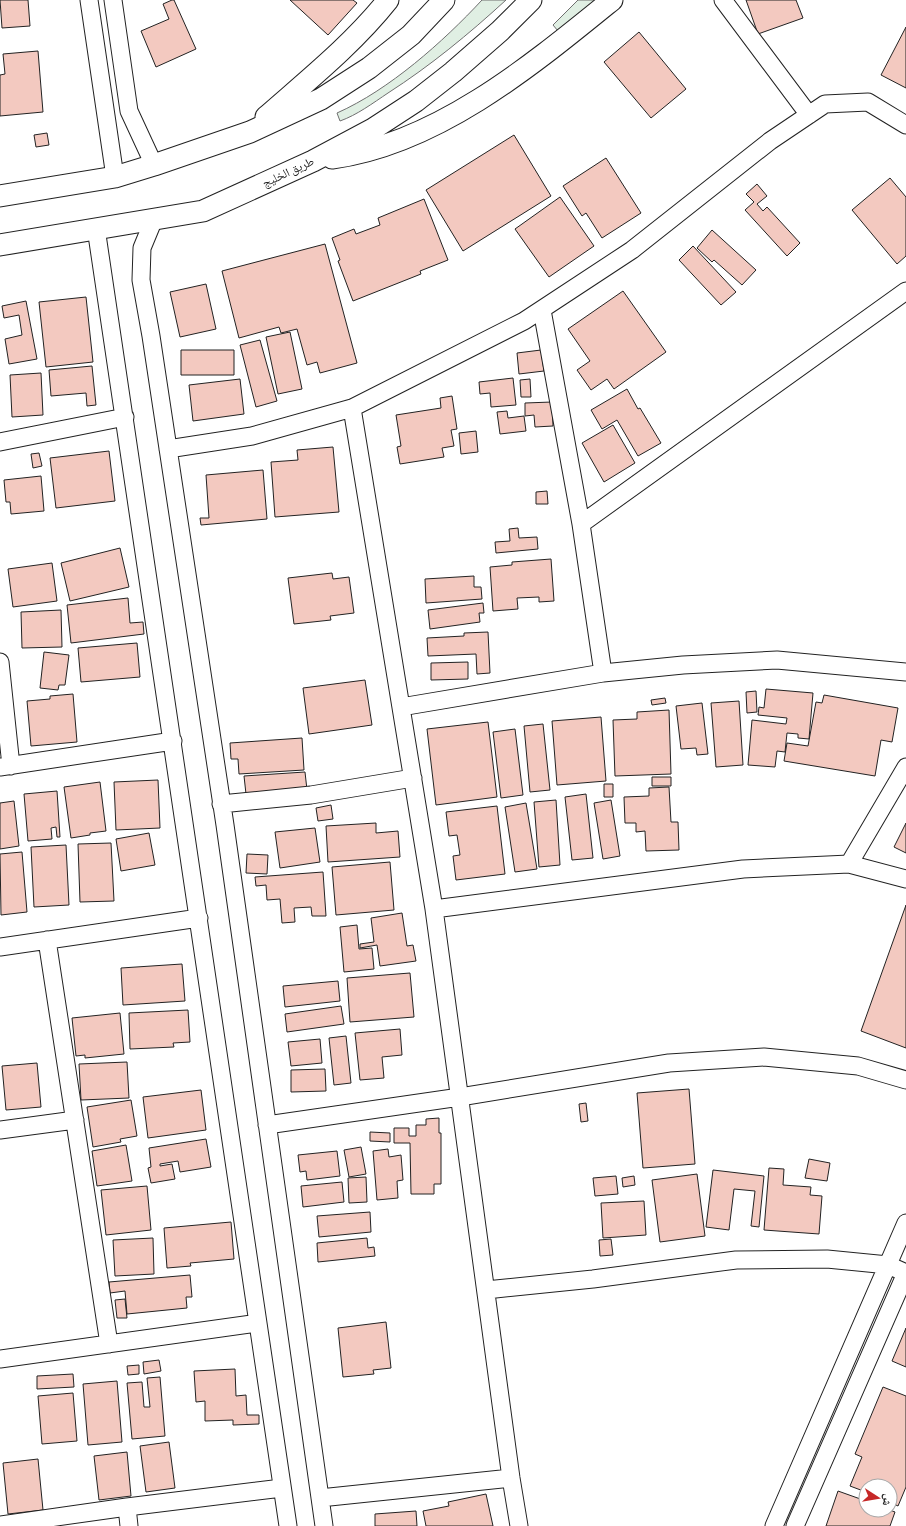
<svg xmlns="http://www.w3.org/2000/svg" width="906" height="1526" font-family="Commissioner,'Noto Naskh Arabic',sans-serif">
<style>
.green{fill:#e0efe3;stroke:#6f6f6f}
.building{fill:#f3c9c0;stroke:#222}
.lines{fill:none;stroke-linecap:round;stroke-linejoin:round}
.minor-casing{stroke:#222;stroke-width:19}
.major-casing{stroke:#222;stroke-width:23}
.minor{stroke:#fff;stroke-width:17}
.major{stroke:#fff;stroke-width:21}
.labels{text-anchor:middle;stroke-width:3;stroke-linejoin:round;paint-order:stroke}
.street-label{font-size:12px;fill:#222;stroke:#fff}
</style>
<rect width="100%" height="100%" fill="#fff"/>
<!-- green -->
<path class="green" d="M482,0H506C469,34 430,66 388,93C373,103 357,115 340,121L337,113C389,90 443,42 482,0Z
M578,0H596L558,31L553,25Z"/>
<!-- building -->
<path class="building" d="M0,0H28L30,26L2,28Z
M172,0H174L196,49L156,67L141,31L169,19L163,4Z
M290,0H353L357,3L328,35Z
M746,0H796L803,18L758,34Z
M906,27V88L881,75Z
M639,32L686,89L651,118L604,62Z
M38,51L43,112L0,116V75L5,74L3,54Z
M47,133L49,145L36,147L34,135Z
M514,135L551,196L463,251L426,190Z
M606,158L641,213L602,238L586,213L582,216L563,186Z
M890,178L906,197V256L897,264L852,210Z
M757,184L767,196L757,204L763,211L767,207L800,243L787,256L745,210L754,202L746,194Z
M560,197L594,246L549,277L515,229Z
M424,199L448,260L420,271L421,274L353,301L338,261L340,260L332,238L354,229L356,234L380,225L378,218Z
M712,230L756,270L742,285L714,260L712,262L697,248Z
M325,244L357,363L320,373L317,362L307,365L297,329L281,333L279,327L239,338L222,271Z
M693,246L736,292L721,305L679,260Z
M206,284L216,329L180,337L170,292Z
M623,291L666,352L614,389L607,379L591,390L577,370L590,361L568,329Z
M86,297L93,362L46,367L39,302Z
M26,301L37,359L9,364L5,339L22,335L19,315L4,318L2,306Z
M290,332L302,389L278,394L266,337Z
M260,340L277,401L256,407L240,345Z
M181,350H234V375H181Z
M541,350L544,371L519,374L517,353Z
M92,366L96,405L87,406L86,393L51,396L49,370Z
M41,373L43,415L12,417L10,375Z
M513,378L516,405L491,407L490,393L480,394L479,382Z
M240,379L244,414L193,421L189,385Z
M530,379L531,397H521L520,380Z
M627,389L638,409L640,408L661,443L638,456L617,420L602,429L591,410Z
M452,396L457,429L451,430L454,446L442,448L444,457L400,464L397,447L401,446L396,415L441,408L440,398Z
M552,402L553,426L535,427L534,415L525,416V403Z
M507,411L508,418L524,416L526,431L500,434L497,412Z
M613,425L635,463L604,482L582,443Z
M476,431L478,452L461,454L459,433Z
M333,447L339,512L275,517L271,462L298,460L297,450Z
M109,451L115,501L56,508L50,458Z
M39,453L42,466L33,468L31,454Z
M263,470L267,519L201,525L200,518H209L206,475Z
M41,476L44,511L11,514L10,502H6L4,480Z
M547,491L548,504H536V492Z
M518,528L519,538L537,537L538,549L496,553L495,542L510,541L509,529Z
M120,548L129,587L70,601L61,563Z
M551,559L554,601L539,602V597L517,598L518,609L493,611L490,567L512,565V562Z
M52,563L57,601L13,607L8,569Z
M332,573L333,579L349,577L354,613L330,616L331,620L294,624L288,578Z
M474,576V587H481L482,599L426,603L425,579Z
M128,598L130,623L143,622L144,634L71,643L67,605Z
M483,603L484,613H479L480,622L430,629L428,610Z
M61,610L62,647L22,648L21,612Z
M488,632L490,673L477,674L476,654L428,656L427,638L464,636V633Z
M137,643L140,677L81,682L78,648Z
M44,652L69,655L65,685H59L58,690L40,688Z
M468,662V679L431,680V663Z
M365,680L372,725L309,734L303,688Z
M766,689L813,693L809,739L798,738V734L787,733L785,752L777,751L775,767L748,765L752,720L786,724L787,718L758,715L759,707L764,708Z
M756,691L757,712L747,713L746,692Z
M73,694L77,742L31,746L27,701L50,699V696Z
M824,695L898,708L892,742L881,740L875,776L784,761L787,743L808,746L816,702L822,703Z
M665,698L666,703L652,705L651,700Z
M739,701L743,765L716,767L711,703Z
M702,703L708,754L697,755L696,748L681,749L676,706Z
M669,710L671,774L615,776L613,720L637,719V712Z
M601,717L606,781L557,785L552,721Z
M488,722L497,797L436,805L427,729Z
M543,724L550,790L530,792L524,726Z
M515,729L523,795L501,798L493,732Z
M302,738L304,770L239,774L238,759H231L230,743Z
M305,772L307,790L246,794L244,776Z
M652,777H671V786H652Z
M158,780L160,828L116,830L114,782Z
M100,782L106,831L90,833V835L71,838L64,787Z
M604,784H613V797H604Z
M669,787L671,822H678L679,850L646,851L645,831L636,832V823H625L624,797L649,796V788Z
M57,791L60,837H57L56,827L51,828L52,839L28,841L24,794Z
M586,794L593,858L572,860L565,797Z
M556,800L560,865L539,867L534,802Z
M611,800L620,856L603,859L594,803Z
M14,801L19,846L0,849V803Z
M526,803L537,869L515,872L505,807Z
M331,805L333,819L318,821L316,808Z
M497,806L505,874L456,880L453,856L460,855L457,835L449,836L446,812Z
M376,823V833L398,831L400,857L328,862L326,826Z
M906,823V853L894,847Z
M315,828L320,862L280,868L275,832Z
M149,833L155,865L121,871L116,839Z
M111,843L114,901L80,902L78,844Z
M66,845L69,905L34,907L31,847Z
M22,852L27,912L1,915L0,854Z
M247,854L268,855L267,874L246,873Z
M390,862L394,910L336,915L332,867Z
M323,872L326,916H312L311,907L294,908L295,922L282,923L280,899L267,900L266,885L256,886L255,877Z
M906,905V1048L861,1031Z
M402,913L407,946L413,945L416,961L380,966L377,945L360,948V944L374,942L371,918Z
M357,925L359,949L372,948L374,969L344,972L340,927Z
M182,964L185,1001L123,1005L121,968Z
M410,973L414,1017L350,1022L347,978Z
M338,981L340,1001L285,1007L283,986Z
M341,1006L344,1024L287,1032L285,1014Z
M188,1010L190,1042L173,1043L174,1047L130,1049L129,1013Z
M120,1013L124,1054L85,1058V1055L76,1056L72,1018Z
M400,1029L402,1055L382,1057L384,1078L360,1080L355,1033Z
M346,1036L351,1083L334,1085L329,1038Z
M320,1039L322,1063L291,1066L288,1042Z
M127,1062L129,1098L81,1100L79,1064Z
M37,1063L41,1107L6,1110L2,1066Z
M325,1069L326,1091L291,1092V1070Z
M689,1089L695,1164L643,1168L637,1093Z
M201,1090L206,1130L148,1138L143,1097Z
M131,1100L137,1136L120,1139L121,1142L93,1147L87,1107Z
M586,1103L588,1121L581,1122L579,1104Z
M439,1118V1133H441V1184H434V1194H411L410,1143H394V1128H409V1136H416V1125H426V1119Z
M370,1132L390,1133V1142L370,1141Z
M206,1139L211,1167L180,1172L178,1161L160,1164V1166L172,1164L175,1179L151,1183L148,1168L151,1167L149,1148Z
M126,1145L132,1181L97,1186L92,1151Z
M361,1147L366,1174L349,1177L344,1150Z
M388,1149L389,1157L401,1155L403,1180L397,1181L398,1198L377,1200L373,1151Z
M337,1151L340,1176L307,1180L306,1171L300,1172L298,1155Z
M809,1159L830,1163L827,1181L805,1178Z
M769,1168L784,1169L783,1185L811,1187L810,1195L822,1196L819,1234L764,1230Z
M713,1170L764,1176L759,1227L751,1226L755,1191L734,1189L729,1230L706,1227Z
M697,1174L705,1236L660,1242L652,1180Z
M616,1176L618,1194L595,1196L593,1178Z
M634,1176L635,1185L623,1187L622,1178Z
M366,1177L367,1202L349,1203L348,1178Z
M342,1182L344,1202L303,1207L301,1186Z
M147,1186L151,1230L106,1235L101,1190Z
M644,1201L646,1235L603,1238L601,1203Z
M370,1212L371,1232L319,1237L317,1216Z
M231,1222L234,1259L190,1263L191,1266L167,1268L164,1228Z
M153,1238L154,1274L115,1276L113,1240Z
M367,1238L368,1248L374,1247L375,1256L318,1262L317,1243Z
M611,1239L613,1255L600,1256L599,1240Z
M190,1275L192,1297H186L187,1308L127,1314L125,1291L110,1293L109,1282Z
M125,1299L127,1318H117L115,1300Z
M386,1322L391,1368L373,1370L374,1374L343,1377L338,1328Z
M906,1328V1367L892,1361Z
M159,1360L161,1371L144,1374L143,1362Z
M139,1365V1374L128,1375L127,1366Z
M235,1369L236,1396L246,1395L247,1415H259V1424L233,1425V1420L205,1421V1401L196,1402L194,1371Z
M73,1374L74,1387L37,1389V1376Z
M160,1377L165,1436L132,1439L127,1383L142,1382L144,1407H150L147,1378Z
M117,1381L122,1442L88,1445L83,1384Z
M883,1387L906,1396V1487L898,1506L890,1502V1486H866V1492L850,1486L862,1457L855,1454Z
M73,1393L77,1441L42,1444L38,1396Z
M169,1442L175,1488L146,1492L140,1446Z
M127,1452L131,1496L99,1500L94,1456Z
M38,1459L43,1510L8,1514L3,1463Z
M838,1491L866,1501V1510H890L895,1512L890,1526H826Z
M486,1494L493,1526H426L423,1511L449,1506L448,1502Z
M416,1511L417,1526H375V1514Z"/>
<g class="lines">
<!-- minor casing -->
<g class="minor-casing">
<path id="minor" d="M89,0L115,177
M113,0L129,111L154,165
M723,0L809,115
M154,219L142,248L141,280L151,336L225,825L324,1526
M96,228L288,1526
M542,310L581,524L603,673
M352,408L434,909L511,1478L519,1526
M0,442L125,417
M168,449L252,436L352,408L524,321L632,250L770,141L825,104L868,102L906,125
M581,524L906,291
M0,662L11,766
M401,707L603,673L683,665L777,660L906,672
M0,767L173,741
M221,804L311,795L413,778
M849,864L906,767
M434,909L743,869L849,864L906,879
M47,940L109,1344
M0,947L199,918
M267,1125L460,1097L669,1063L764,1057L858,1066L906,1080
M0,1130L75,1120
M486,1290L593,1279L736,1260L827,1259L888,1265L906,1273
M0,1359L258,1323
M320,1498L511,1478
M127,1507L282,1488
M0,1525L127,1507L129,1526
M774,1526L906,1223
M795,1526L906,1273"/>
</g>
<!-- major casing -->
<g class="major-casing">
<path id="major" d="M266,117C308,80 353,44 388,0
M332,158C437,144 532,65 612,0
M0,196L115,177L154,165L250,132L321,99L369,68L411,35L444,0
M0,245L203,211L313,161L373,129L416,101L453,72L500,31L531,0"/>
</g>
<!-- minor -->
<use href="#minor" class="minor"/>
<!-- major -->
<use href="#major" class="major"/>
</g>
<g class="labels">
<!-- street labels -->
<g class="street-label">
<text transform="translate(288 172) rotate(-25)" y="4">طريق الخليج</text>
</g>
</g>
<!-- north arrow -->
<g transform="translate(878 1498) rotate(102)"><circle r="19" fill="#ffffff" stroke="#a7a7a7"/>
<path d="M0-3L7 15L0 10L-7 15Z" fill="#c62828"/>
<text y="-6" font-size="11" font-weight="bold" text-anchor="middle" fill="#222222">ش</text>
</g>
</svg>
